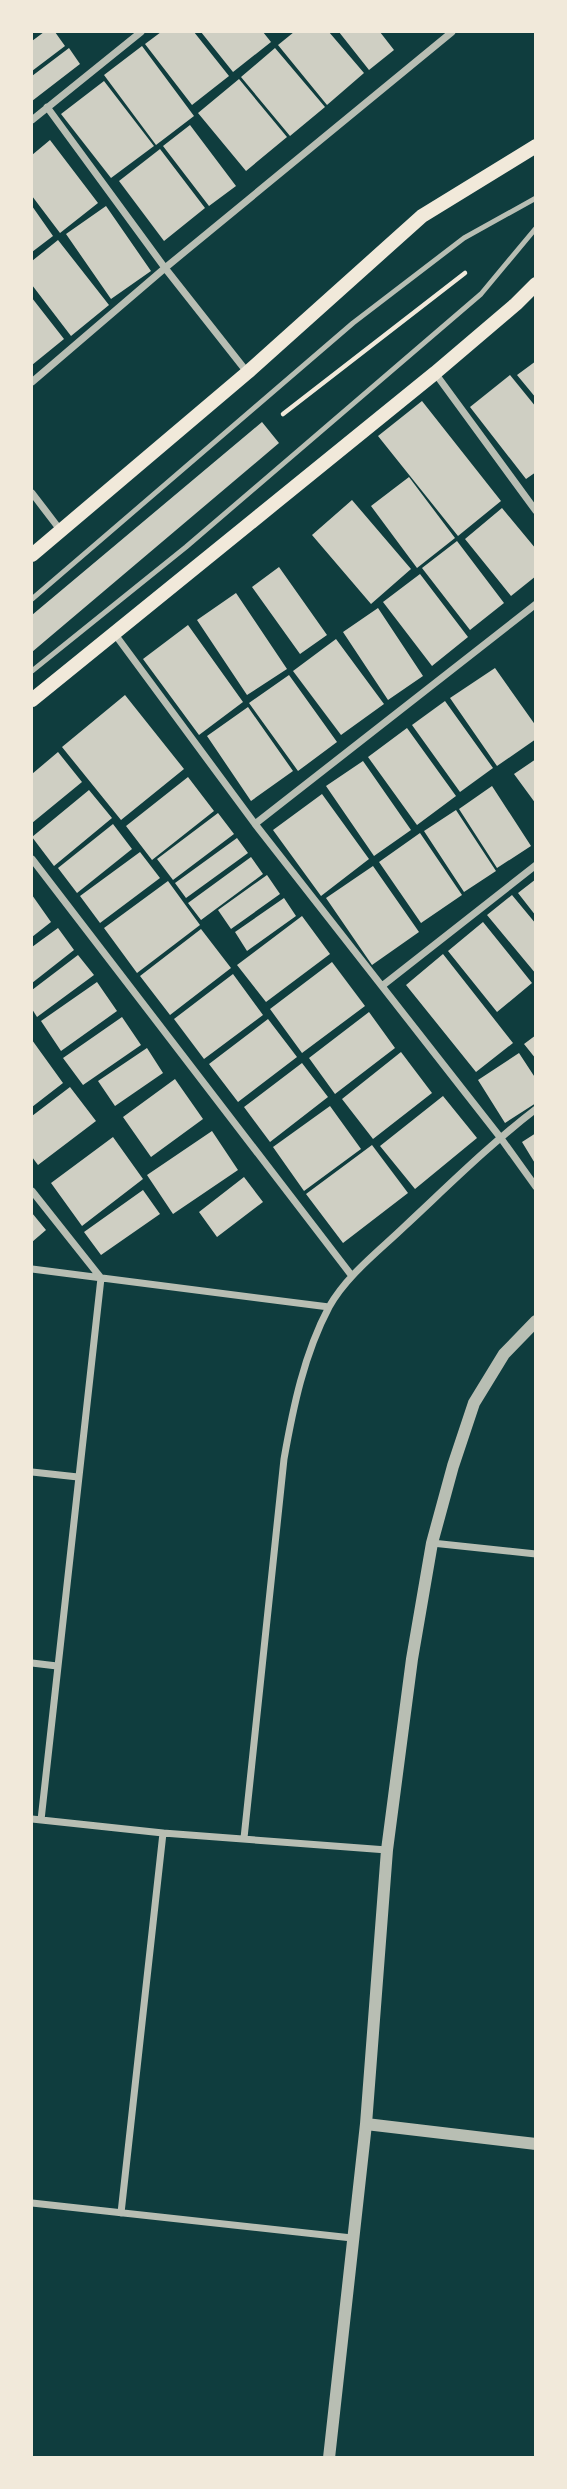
<svg xmlns="http://www.w3.org/2000/svg" width="567" height="2489" font-family="'Crimson Pro',serif">
<style>
.building{fill:#cfcfc3}
.lines{fill:none;stroke-linecap:round;stroke-linejoin:round}
.path{stroke:#f1e9da;stroke-width:4.5}
.service{stroke:#b8beb3;stroke-width:5}
.minor{stroke:#b8beb3;stroke-width:7}
.tertiary{stroke:#b8beb3;stroke-width:12}
.secondary{stroke:#f1e9da;stroke-width:14}
</style>
<rect width="100%" height="100%" fill="#0f3d3e"/>
<!-- building -->
<path class="building" d="M44,32H55L65,46L32,71V41Z
M161,32H194L229,76L192,105L145,44Z
M201,32H263L271,42L233,72Z
M294,32H329L364,73L327,105L278,45Z
M339,32H380L394,50L369,70Z
M142,46L194,116L156,145L104,75Z
M69,48L80,64L32,101V76Z
M275,48L325,107L290,136L241,77Z
M239,79L287,137L246,171L198,113Z
M104,81L154,146L111,178L61,114Z
M190,125L236,186L209,206L163,146Z
M50,140L98,203L60,233L32,196V155Z
M160,149L205,208L164,241L119,181Z
M32,206L53,236L32,252Z
M106,206L151,271L111,299L66,234Z
M58,240L109,305L71,336L32,285V261Z
M32,298L64,339L32,365Z
M536,361V398L517,375Z
M510,375L536,407V472L526,479L470,407Z
M422,401L501,501L458,536L378,436Z
M262,422L279,443L32,652V615Z
M409,477L455,538L417,568L371,506Z
M352,500L411,569L371,604L312,535Z
M502,508L536,549V576L511,596L465,539Z
M457,541L504,603L470,630L422,568Z
M279,567L327,635L300,654L252,587Z
M420,574L468,637L432,666L383,602Z
M236,593L287,669L247,695L197,620Z
M378,608L423,676L388,700L343,632Z
M188,625L243,702L199,735L143,659Z
M336,639L384,704L341,735L293,671Z
M495,668L536,726V739L497,766L450,698Z
M289,675L337,742L298,771L249,703Z
M125,695L184,769L121,820L62,747Z
M445,701L493,768L460,792L412,725Z
M248,707L293,771L251,801L207,736Z
M407,728L456,796L417,825L368,757Z
M58,752L82,782L32,823V774Z
M536,759V804L514,774Z
M363,761L411,830L374,856L326,786Z
M188,777L214,811L152,860L126,826Z
M492,786L531,846L497,868L459,809Z
M89,790L112,818L54,866L32,837Z
M322,794L369,859L321,896L273,830Z
M456,810L496,871L464,892L424,831Z
M218,813L234,834L173,880L157,859Z
M113,824L132,849L77,893L58,868Z
M420,833L462,895L421,923L379,862Z
M237,838L248,853L186,898L175,883Z
M140,852L160,878L100,923L80,896Z
M251,857L263,874L201,920L188,903Z
M373,866L419,932L372,965L326,898Z
M267,875L280,894L231,929L218,910Z
M536,879V916L518,893Z
M168,881L200,925L137,973L104,928Z
M32,895L51,922L32,937Z
M512,895L536,924V974L487,915Z
M284,898L296,916L247,951L235,932Z
M302,916L330,954L266,1002L237,965Z
M483,922L532,983L497,1012L448,951Z
M58,928L74,950L32,983V947Z
M201,929L231,968L170,1015L140,976Z
M443,954L513,1043L476,1072L406,985Z
M78,955L94,975L37,1017L32,1009V990Z
M332,962L365,1006L302,1053L270,1009Z
M233,974L263,1015L204,1059L174,1019Z
M97,982L117,1011L61,1051L41,1021Z
M369,1012L395,1048L335,1094L309,1058Z
M122,1017L141,1045L83,1085L63,1058Z
M268,1019L297,1057L238,1102L209,1064Z
M536,1035V1059L524,1044Z
M32,1040L63,1083L32,1107Z
M147,1048L163,1073L115,1106L98,1081Z
M401,1052L432,1093L373,1139L342,1099Z
M519,1053L536,1079V1103L505,1123L478,1080Z
M302,1063L328,1097L270,1142L244,1107Z
M175,1079L203,1119L151,1157L123,1117Z
M70,1087L96,1121L38,1165L32,1157V1116Z
M443,1096L477,1138L415,1189L380,1146Z
M330,1106L361,1149L304,1191L273,1147Z
M212,1131L238,1170L173,1214L147,1175Z
M536,1133V1165L522,1142Z
M113,1137L143,1179L82,1226L51,1183Z
M372,1145L408,1193L343,1243L306,1194Z
M244,1177L263,1202L217,1237L199,1212Z
M143,1190L160,1214L101,1255L84,1232Z
M32,1213L46,1230L32,1242Z"/>
<g class="lines">
<!-- path -->
<path class="path" d="M283,414L465,273"/>
<!-- service -->
<path class="service" d="M32,599L353,323L464,238L536,198
M32,671L186,547L481,294L536,228"/>
<!-- minor -->
<path class="minor" d="M47,107L165,268L247,372
M32,120L141,32
M435,373L536,511
M32,382L165,268L452,32
M32,493L61,531
M114,633L255,824L500,1137L536,1187
M255,824L536,604
M32,859L352,1276
M382,986L536,865
M32,1191L101,1278L41,1820
M32,1269L329,1307
M32,1472L78,1477
M432,1543L536,1554
M32,1663L57,1666
M32,1819L163,1833L387,1850
M244,1838L284,1459C293,1408 304,1354 329,1307C347,1275 379,1251 405,1226C448,1186 489,1145 536,1109
M32,2203L352,2238
M121,2213L163,1833"/>
<!-- tertiary -->
<path class="tertiary" d="M366,2124L536,2144
M329,2458L366,2124L387,1850L412,1659L432,1543L453,1466L474,1403L504,1354L536,1321"/>
<!-- secondary -->
<path class="secondary" d="M32,555L248,372L422,216L536,146
M32,700L435,373L516,304L536,284"/>
</g>
<!-- border -->
<rect width="567" height="2489" fill="none" stroke="#f1e9da" stroke-width="66"/>
</svg>
